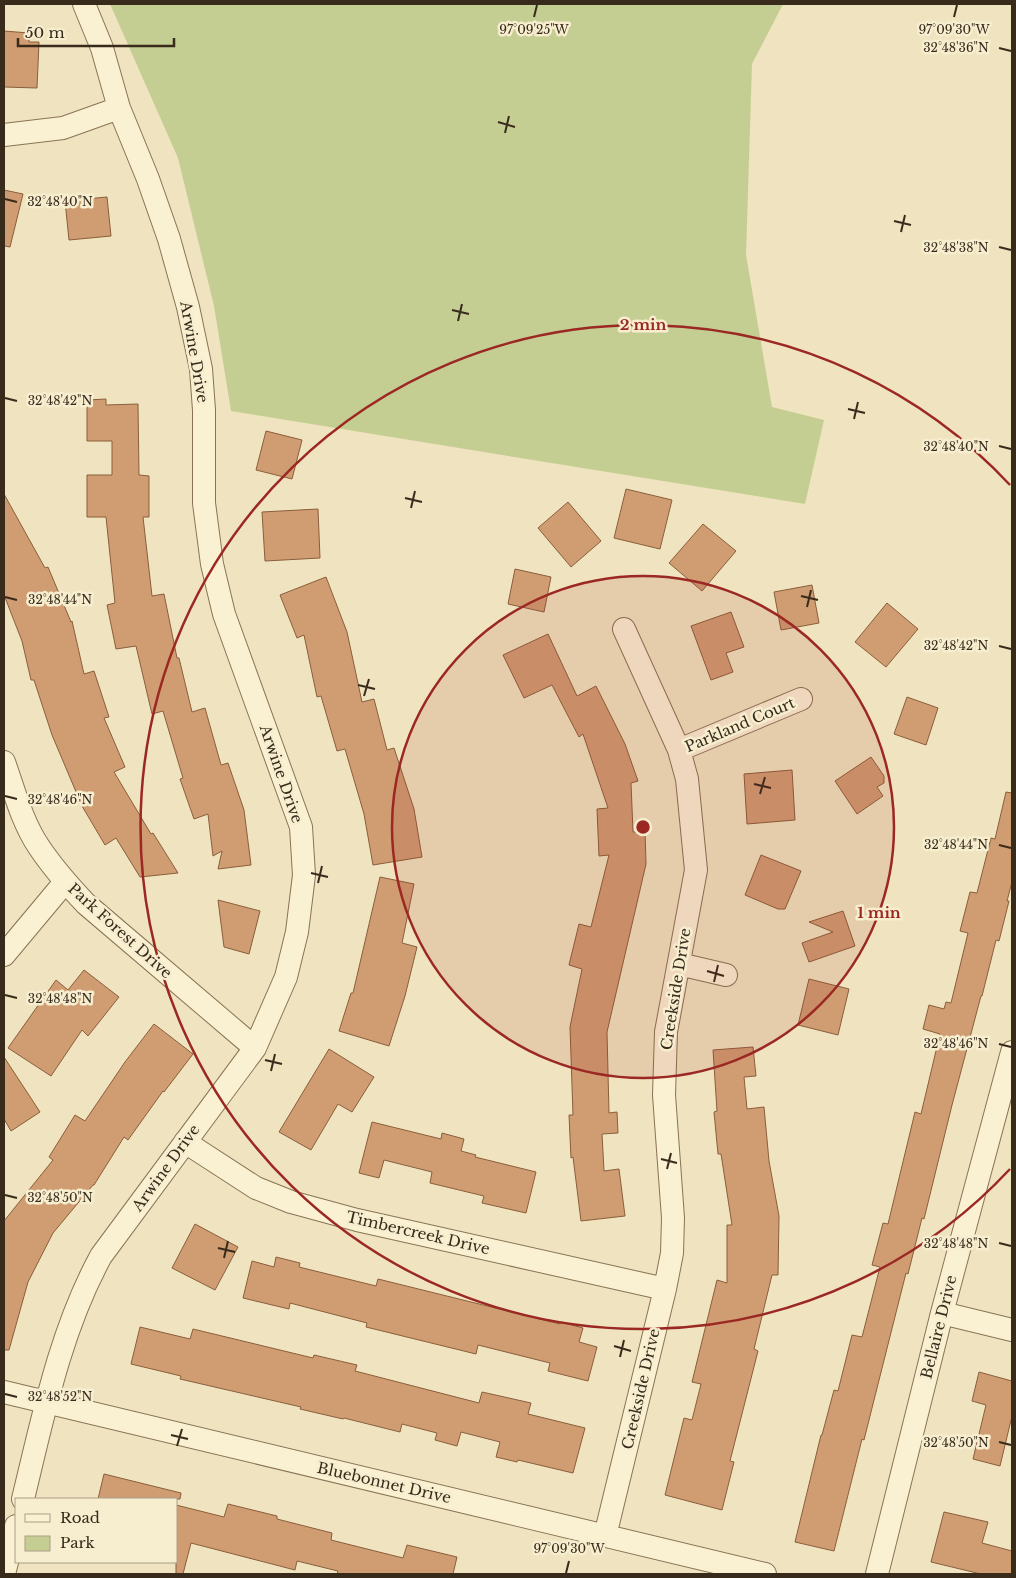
<svg xmlns="http://www.w3.org/2000/svg" width="1016" height="1578" font-family="'Libre Baskerville',serif">
<style>
.green{fill:#c5ce92}
.building{fill:#d09d72;stroke:#8a5e3b}
.lines{fill:none;stroke-linecap:round;stroke-linejoin:round}
.minor-casing{stroke:#897456;stroke-width:24}
.minor{stroke:#faf0d2;stroke-width:22}
.ticks{fill:none;stroke:#382b1c;stroke-width:2}
.ring{fill:none;stroke:#9b2823;stroke-width:2.5}
.labels{text-anchor:middle;stroke-width:5;stroke-linejoin:round;paint-order:stroke}
.street-label{font-size:15px;fill:#382b1c;stroke:#f7edcf}
.ticks-label{font-size:12px;text-anchor:middle;fill:#382b1c;stroke:#f7edcf;stroke-width:5;stroke-linejoin:round;paint-order:stroke}
.centre{fill:#9b2823;stroke:#f7edcf;stroke-width:2.5}
.ring-label{font-size:15px;text-anchor:middle;font-weight:bold;fill:#9b2823;stroke:#f7edcf;stroke-width:5;stroke-linejoin:round;paint-order:stroke}
</style>
<rect width="100%" height="100%" fill="#f0e3bf"/>
<!-- green -->
<path class="green" d="M110,4H783L752,64L746,255L772,407L824,420L805,504L231,411L214,306L178,158Z"/>
<!-- building -->
<path class="building" d="M4,31L29,33V42H39L37,88L4,87Z
M4,190L23,194L10,247L4,246Z
M107,197L111,236L69,240L65,201Z
M106,399V405L138,404L139,475L149,476V517H143L152,596L164,594L177,658H179L192,712L205,708L221,765L228,763L244,810L251,865L218,869L222,851L213,856L208,814L194,819L180,779L183,778L163,711L152,714L136,646L116,649L107,605L115,603L106,517H87V475H112V441H87V400Z
M266,431L302,440L292,479L256,470Z
M626,489L672,500L660,549L614,538Z
M4,494L45,568L48,567L71,622L72,621L84,674L94,671L109,717L104,718L125,767L114,772L151,834L153,833L178,873L140,877L116,838L105,845L82,806L52,735L34,680H31L22,641L4,595Z
M568,502L601,541L571,567L538,528Z
M318,509L320,558L265,561L262,512Z
M703,524L736,551L702,591L669,563Z
M515,569L551,577L544,612L508,604Z
M326,577L347,632L362,702L374,699L387,750L394,748L414,809L422,857L373,865L364,814L345,749L337,751L321,696L317,697L304,635L297,638L280,595Z
M812,585L819,623L781,630L774,592Z
M887,603L918,629L886,667L855,642Z
M731,612L744,647L726,653L733,672L711,680L691,626Z
M548,634L577,696L596,686L625,744L638,781L631,783L633,832L645,831L646,864L607,1032L609,1113L617,1112L618,1133L602,1134L604,1171L619,1169L625,1216L581,1221L573,1157L571,1158L569,1115H573L570,1027L582,969L569,965L579,924L591,927L609,855L599,856L597,809L608,808L583,734L579,737L552,685L524,698L503,655Z
M907,697L938,708L926,745L894,734Z
M871,757L884,776V783L877,787L883,796L857,814L835,781Z
M792,770L795,820L747,824L744,774Z
M1006,792L1012,793V882L1007,901H1009L999,941L996,940L982,996H981L952,1105L924,1219L922,1218L908,1274L906,1273L874,1400L864,1440L862,1439L834,1551L795,1542L821,1435H822L834,1390L838,1391L852,1335L862,1337L880,1267L872,1265L883,1223L888,1224L915,1112L921,1114L940,1034L923,1029L929,1005L944,1009L946,1002L951,1003L968,933L960,931L970,892L977,893L991,838L995,839Z
M761,855L801,871L785,909H778L745,895Z
M380,877L414,884L402,943L417,947L405,996L389,1046L339,1031L351,993H353Z
M218,900L260,911L249,954L224,947Z
M843,911L855,946L809,962L802,943L833,932L809,922Z
M84,970L119,997L88,1036L82,1030L51,1076L8,1048L56,980L68,990Z
M809,979L849,989L838,1035L798,1025Z
M154,1024L193,1054L164,1092L163,1091L128,1140L124,1137L94,1185H93L53,1233L28,1282L9,1350H4V1221L53,1160L49,1157L75,1115L85,1121L125,1062Z
M753,1047L756,1076L744,1077L747,1109L764,1107L769,1161L779,1216L778,1275H772L754,1349L758,1351L730,1461L734,1462L722,1510L665,1495L684,1418L692,1420L701,1384L692,1382L717,1280L727,1283V1225H732L721,1154H718L714,1112L717,1111L713,1050Z
M329,1049L374,1077L352,1112L338,1104L311,1150L279,1132Z
M4,1057L40,1112L11,1131L4,1119Z
M372,1122L441,1139L442,1133L464,1139L461,1151L476,1155L475,1157L536,1172L526,1213L482,1203L484,1196L430,1183L432,1172L384,1160L379,1178L359,1173Z
M195,1224L238,1247L215,1290L172,1268Z
M276,1257L300,1263L299,1267L376,1286L378,1279L560,1324L561,1322L583,1328L579,1342L597,1347L588,1381L548,1371L550,1363L478,1345L476,1354L366,1327L367,1323L290,1303L289,1309L243,1298L252,1261L274,1267Z
M140,1327L190,1339L193,1329L313,1358L314,1355L357,1365L355,1371L479,1403L482,1392L531,1403L528,1414L585,1428L573,1473L518,1460L517,1462L496,1457L500,1442L461,1432L457,1446L435,1440L437,1433L402,1424L400,1432L344,1418L343,1419L300,1409L301,1407L180,1379L181,1376L131,1364Z
M979,1372L1012,1381V1416L1000,1466L973,1459L986,1405L972,1401Z
M104,1474L181,1493L180,1499H98Z
M228,1504L277,1516V1519L332,1533L331,1540L403,1558L407,1545L457,1557L453,1574H337L338,1571L297,1561L295,1570L191,1543L183,1574H176V1505L224,1517Z
M944,1512L988,1522L982,1543L1012,1551V1574H981L931,1562Z"/>
<g class="lines">
<!-- minor casing -->
<g class="minor-casing">
<path id="minor" d="M4,135L63,128L119,108
M679,750L801,699
M4,762C14,790 22,822 39,847C53,868 69,886 86,904L255,1048
M4,955L65,882
M679,964L726,975
M185,1142L256,1188L291,1202L357,1220L665,1289
M942,1313L1012,1330
M4,1392L765,1574
M23,1499C43,1417 60,1331 101,1256L255,1048L286,977L297,932L304,875L301,827L224,614L212,564L204,503V410L201,369L188,307L169,239L148,179L119,108L102,48L84,4
M605,1536L665,1289L672,1253L673,1218L664,1095L666,1032L696,870L687,779L679,750L624,629
M4,1574L16,1526
M877,1574L942,1313L1012,1052"/>
</g>
<!-- minor -->
<use href="#minor" class="minor"/>
</g>
<!-- ticks -->
<path class="ticks" d="M534,17L537,5M954,17L957,5M999,48L1011,51M498,122L515,127M505,133L509,116M5,199L17,202M894,221L911,225M901,232L905,215M999,247L1011,250M452,310L469,314M458,321L462,304M5,398L17,401M848,409L865,413M854,419L858,402M999,446L1011,449M405,498L422,502M411,508L415,491M801,596L818,600M5,597L17,600M807,607L811,590M999,646L1011,649M358,685L375,689M364,696L369,679M754,784L771,788M760,794L765,777M5,796L17,799M999,845L1011,848M311,873L328,877M318,883L322,866M707,971L724,976M714,982L718,965M5,995L17,998M999,1044L1011,1047M265,1060L282,1064M271,1071L275,1054M661,1159L677,1163M667,1169L671,1153M5,1195L17,1198M999,1243L1011,1246M218,1248L235,1252M224,1258L228,1241M614,1346L631,1351M620,1357L624,1340M5,1394L17,1397M171,1435L188,1439M999,1442L1011,1445M177,1446L182,1429M566,1573L569,1561"/>
<!-- distance rings -->
<circle cx="643" cy="827" r="251" fill="#9b2823" fill-opacity=".12"/>
<g class="ring">
<circle cx="643" cy="827" r="251"/>
<path d="M1010 1169A502 502 0 1 1 1010 485"/>
</g>
<g class="labels">
<!-- street labels -->
<g class="street-label">
<text transform="translate(194 352) rotate(80)" y="5">Arwine Drive</text>
<text transform="translate(740 725) rotate(-23)" y="5">Parkland Court</text>
<text transform="translate(281 774) rotate(71)" y="5">Arwine Drive</text>
<text transform="translate(120 931) rotate(42)" y="5">Park Forest Drive</text>
<text transform="translate(676 989) rotate(-81)" y="5">Creekside Drive</text>
<text transform="translate(166 1168) rotate(-54)" y="5">Arwine Drive</text>
<text transform="translate(418 1233) rotate(13)" y="5">Timbercreek Drive</text>
<text transform="translate(939 1327) rotate(-76)" y="5">Bellaire Drive</text>
<text transform="translate(641 1389) rotate(-77)" y="5">Creekside Drive</text>
<text transform="translate(384 1483) rotate(13)" y="5">Bluebonnet Drive</text>
</g>
</g>
<g class="ticks-label">
<text x="534" y="34">97°09'25"W</text>
<text x="954" y="34">97°09'30"W</text>
<text x="956" y="52">32°48'36"N</text>
<text x="60" y="206">32°48'40"N</text>
<text x="956" y="252">32°48'38"N</text>
<text x="60" y="405">32°48'42"N</text>
<text x="956" y="451">32°48'40"N</text>
<text x="60" y="604">32°48'44"N</text>
<text x="956" y="650">32°48'42"N</text>
<text x="60" y="804">32°48'46"N</text>
<text x="956" y="849">32°48'44"N</text>
<text x="60" y="1003">32°48'48"N</text>
<text x="956" y="1048">32°48'46"N</text>
<text x="60" y="1202">32°48'50"N</text>
<text x="956" y="1248">32°48'48"N</text>
<text x="60" y="1401">32°48'52"N</text>
<text x="956" y="1447">32°48'50"N</text>
<text x="569" y="1553">97°09'30"W</text>
</g>
<circle cx="643" cy="827" r="8" class="centre"/>
<g class="ring-label">
<text x="643" y="330">2 min</text>
<text x="879" y="918">1 min</text>
</g>
<!-- border -->
<rect width="1016" height="1578" fill="none" stroke="#382b1c" stroke-width="10"/>
<!-- legend -->
<rect x="15" y="1498" width="162" height="65" fill="#f7edcf" stroke="#ab9f87"/>
<rect x="25" y="1514" width="25" height="8" fill="#faf0d2" stroke="#ab9f87"/>
<text x="60" y="1523" font-size="15" fill="#382b1c">Road</text>
<rect x="25" y="1536" width="25" height="15" fill="#c5ce92" stroke="#ab9f87"/>
<text x="60" y="1548" font-size="15" fill="#382b1c">Park</text>
<!-- scale -->
<path d="M18 38v8h156v-8" fill="none" stroke="#382b1c" stroke-width="2.5"/>
<text x="25" y="38" font-size="15" fill="#382b1c" stroke="#f7edcf" stroke-width="4" paint-order="stroke">50 m</text>
</svg>
